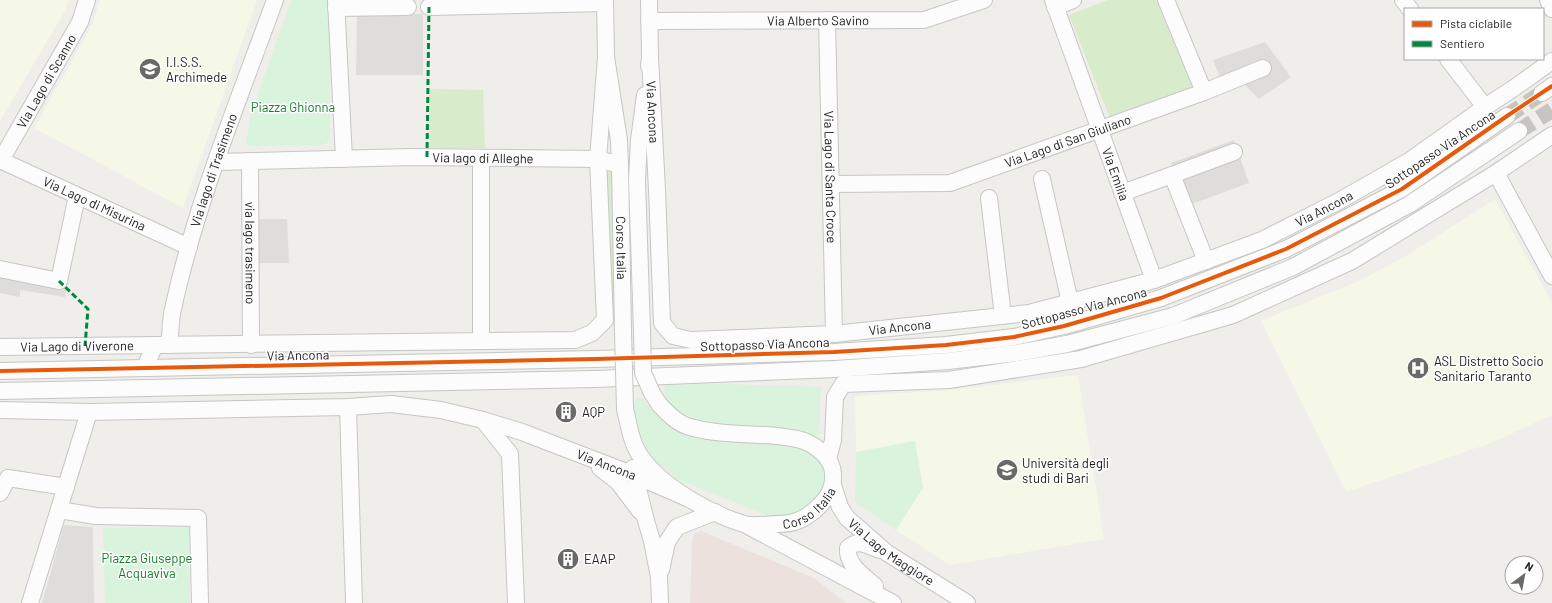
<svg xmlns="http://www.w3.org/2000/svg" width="1552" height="603" font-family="Barlow,sans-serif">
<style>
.residential{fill:#dedddb}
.commercial{fill:#ece1dd}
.education{fill:#f5f7e7}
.grass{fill:#d8ebcb}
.park{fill:#daf3dd}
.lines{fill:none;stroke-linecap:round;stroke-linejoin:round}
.minor-tunnel{stroke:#c6c5c2;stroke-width:16;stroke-dasharray:16 8;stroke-linecap:butt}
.minor-casing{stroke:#c6c6c4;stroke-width:18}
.minor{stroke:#fdfcfc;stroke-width:16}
.minor-bridge-casing{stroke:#c6c6c4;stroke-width:18;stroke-linecap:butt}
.minor-bridge{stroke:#fdfcfc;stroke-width:16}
.quiet{stroke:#00873e;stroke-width:3;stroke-dasharray:6 3;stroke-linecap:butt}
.cycleway-casing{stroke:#fff;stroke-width:6}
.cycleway{stroke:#e8590c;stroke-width:4}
.labels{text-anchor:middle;stroke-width:3;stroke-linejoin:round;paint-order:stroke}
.street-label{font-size:13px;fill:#212121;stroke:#fff}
.poi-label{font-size:13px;fill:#212121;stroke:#fff;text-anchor:start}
.park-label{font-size:13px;fill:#127c29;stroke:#fff}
</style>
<rect width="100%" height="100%" fill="#efeeea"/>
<!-- residential -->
<path class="residential" d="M357,14H423V75H356Z
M1265,42L1291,77L1259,99L1245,85H1241L1225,90L1213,60Z
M1234,140L1249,183L1189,205L1171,163Z
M256,219H287L289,263H257Z
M0,269L68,282L65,297L20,290V297L0,293Z
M64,525L93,527L94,603H42Z"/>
<!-- commercial -->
<path class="commercial" d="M701,531L814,578L846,603H690L692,540L695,534Z"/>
<!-- education -->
<path class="education" d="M0,0H68L65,11L0,121Z
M100,0H257L183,208L34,128L91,27Z
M1495,199L1552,303V415L1494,442L1346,492L1261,321L1361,280L1409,254Z
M1078,375L1104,539L950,565L896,530L923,488L915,441L856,452L855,396L950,390Z"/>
<!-- grass -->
<path class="grass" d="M1108,0H1156L1192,87L1110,118L1069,15Z
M429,89L483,90L485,148H430Z
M607,172L612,173L614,178L619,332L608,319L605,175Z"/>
<!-- park -->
<path class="park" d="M291,0H330V137L328,142L323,145L249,146L246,143L251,114Z
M664,382L821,387L819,434L816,436L767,429L711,425L689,420L672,407L665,397Z
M637,398H642L660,419L678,431L703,438L773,442L793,446L805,449L818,456L825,467V487L815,502L792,514L778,517L767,515L677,479L654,459L646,449L637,425L633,403Z
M915,441L923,488L896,530L855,502L856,452Z
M189,527L190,603H105L103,528Z"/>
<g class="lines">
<!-- minor-tunnel -->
<path class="minor-tunnel" d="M1507,116L1542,93
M1519,131L1552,110"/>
<!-- minor casing -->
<g class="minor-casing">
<g id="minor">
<path d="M336,0L344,159"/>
<path id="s1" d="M605,0L606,57L619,140L620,165L623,331"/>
<path id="s2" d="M1053,0L1154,280"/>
<path d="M1403,0L1410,9"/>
<path d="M1548,0L1552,9"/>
<path d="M429,7L605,3"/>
<path d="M1055,7L1073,0"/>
<path d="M336,8L408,7"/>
<path id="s3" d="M827,20L834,334"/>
<path id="s4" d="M649,21L924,20L984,0"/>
<path id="s5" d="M650,57L657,190L662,323L673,336L691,340L834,334L1029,313L1154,280L1262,240L1339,201L1409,161L1485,107L1514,88L1552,61"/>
<path d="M1448,59L1485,107"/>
<path d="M649,66L650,57L649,0"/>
<path d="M1204,92L1263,68"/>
<path d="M1542,93L1552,86"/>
<path d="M481,158V341"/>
<path id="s6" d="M0,160L189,247"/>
<path id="s7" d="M1,160L80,22L87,0"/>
<path id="s8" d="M250,161L251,345"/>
<path id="s9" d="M216,162L411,157L598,159L620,165"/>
<path d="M1496,173L1552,276"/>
<path d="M1042,179L1070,302"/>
<path id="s10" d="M831,184L950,183L1204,92L1166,0"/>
<path d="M1122,193L1172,175"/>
<path d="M989,198L1003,316"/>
<path d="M1206,261L1172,175L1234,152"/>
<path d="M0,269L59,281L77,196"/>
<path d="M642,331L637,180L639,140L645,95"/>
<path id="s11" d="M169,345C171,333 170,321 173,309C196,203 238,102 275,0"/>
<path id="s12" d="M0,347L155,345"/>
<path d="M145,367L155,345L575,340L592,333L605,320L598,159L606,57"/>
<path d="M0,371L596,359L834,352L946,345L1014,337L1064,326L1161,298L1286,249L1402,189L1507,116"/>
<path d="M0,391L595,379L835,369L948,361L1016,353L1067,344L1173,316L1293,267L1410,204L1519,131"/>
<path d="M348,407L354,603"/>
<path id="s13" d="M625,409C629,425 631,443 641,457C661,486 710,514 744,524C753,527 767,524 777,524C794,524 803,520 815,510C827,499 834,490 833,474C833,459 817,446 804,441C793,437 778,436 766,435C741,434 715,434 690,427C678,424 668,414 659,404"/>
<path id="s14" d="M0,410L89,412L348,407L391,404L441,410L483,420L522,432L634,475L687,498"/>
<path d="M483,420L510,454L516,603"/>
<path d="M828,459L833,440L835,397L843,384L949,380L1081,359L1233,315L1352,261L1496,173L1552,135"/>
<path d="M600,468L618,482L640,511"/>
<path d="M633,468L645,517L652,541L659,577L660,603"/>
<path id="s15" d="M833,485L840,507L847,518L887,553L967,603"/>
<path d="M0,493L8,478L66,487"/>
<path d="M59,510L96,516L198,518L200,603"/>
<path d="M748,526L893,603"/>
<path d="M661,570L667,542L677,527L715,512"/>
<path d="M875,586C864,576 846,565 848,548C858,538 868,546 880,550"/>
<path d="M30,603L89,412"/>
</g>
</g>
<!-- minor -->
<use href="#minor" class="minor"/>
<!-- minor-bridge casing -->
<g class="minor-bridge-casing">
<path id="minor-bridge" d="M623,331L625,409
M642,331L643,373L652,393L659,404"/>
</g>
<!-- minor-bridge -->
<use href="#minor-bridge" class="minor-bridge"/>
<!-- quiet -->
<path class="quiet" d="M427,157L429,7
M59,281L88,309L85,346"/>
<!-- cycleway casing -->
<g class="cycleway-casing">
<path id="cycleway" d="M0,371L596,359L834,352L946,345L1014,337L1064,326L1161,298L1286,249L1402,189L1507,116L1552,86"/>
</g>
<!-- cycleway -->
<use href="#cycleway" class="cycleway"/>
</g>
<!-- icons -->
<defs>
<g id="school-disc" transform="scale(1.15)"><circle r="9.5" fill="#696967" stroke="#fff"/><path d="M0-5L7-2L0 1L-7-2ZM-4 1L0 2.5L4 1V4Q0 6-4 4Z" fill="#fff"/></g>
<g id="hospital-disc" transform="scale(1.15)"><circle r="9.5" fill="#696967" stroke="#fff"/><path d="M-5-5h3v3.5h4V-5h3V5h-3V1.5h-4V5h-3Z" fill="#fff"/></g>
<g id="building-disc" transform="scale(1.15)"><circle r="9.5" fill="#696967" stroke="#fff"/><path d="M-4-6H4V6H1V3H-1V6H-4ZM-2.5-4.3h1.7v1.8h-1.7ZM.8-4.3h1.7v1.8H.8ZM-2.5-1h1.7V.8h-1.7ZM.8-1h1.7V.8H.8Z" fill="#fff"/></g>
<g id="university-disc" transform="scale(1.15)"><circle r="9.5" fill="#696967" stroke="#fff"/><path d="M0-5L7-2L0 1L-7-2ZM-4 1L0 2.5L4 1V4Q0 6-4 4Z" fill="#fff"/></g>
</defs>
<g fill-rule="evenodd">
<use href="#school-disc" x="150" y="69"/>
<use href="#hospital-disc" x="1418" y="368"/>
<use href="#building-disc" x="566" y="412"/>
<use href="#university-disc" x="1007" y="470"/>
<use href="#building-disc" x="568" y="559"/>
</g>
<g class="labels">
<!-- street labels -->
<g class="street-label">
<text dy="5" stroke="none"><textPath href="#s4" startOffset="169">Via Alberto Savino</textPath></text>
<text dy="5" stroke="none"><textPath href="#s7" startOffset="91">Via Lago di Scanno</textPath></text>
<text dy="5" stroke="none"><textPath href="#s5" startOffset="55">Via Ancona</textPath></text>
<text dy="5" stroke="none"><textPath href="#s10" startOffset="244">Via Lago di San Giuliano</textPath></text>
<text transform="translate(1440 149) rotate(-34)" y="5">Sottopasso Via Ancona</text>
<text dy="5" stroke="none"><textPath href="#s9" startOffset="267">Via lago di Alleghe</textPath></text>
<text dy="5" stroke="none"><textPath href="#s11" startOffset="181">Via lago di Trasimeno</textPath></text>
<text dy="5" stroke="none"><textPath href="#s2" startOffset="185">Via Emilia</textPath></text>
<text dy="5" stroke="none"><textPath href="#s3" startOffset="157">Via Lago di Santa Croce</textPath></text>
<text dy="5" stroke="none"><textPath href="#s6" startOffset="104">Via Lago di Misurina</textPath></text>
<text dy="5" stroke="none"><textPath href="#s5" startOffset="955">Via Ancona</textPath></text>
<text dy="5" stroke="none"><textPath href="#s1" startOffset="249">Corso Italia</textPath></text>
<text dy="5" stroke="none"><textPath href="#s8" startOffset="92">via lago trasimeno</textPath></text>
<text transform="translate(1084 308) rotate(-15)" y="5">Sottopasso Via Ancona</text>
<text dy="5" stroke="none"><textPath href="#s5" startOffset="511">Via Ancona</textPath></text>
<text transform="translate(765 344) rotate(-2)" y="5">Sottopasso Via Ancona</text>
<text dy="5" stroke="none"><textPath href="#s12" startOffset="77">Via Lago di Viverone</textPath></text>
<text transform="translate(298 355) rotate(-1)" y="5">Via Ancona</text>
<text dy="5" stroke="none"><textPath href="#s14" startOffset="616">Via Ancona</textPath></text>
<text dy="5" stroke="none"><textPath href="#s13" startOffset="246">Corso Italia</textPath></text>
<text dy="5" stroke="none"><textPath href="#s15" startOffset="92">Via Lago Maggiore</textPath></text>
</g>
<!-- poi labels -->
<g class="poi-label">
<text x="166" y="67">I.I.S.S.<tspan x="166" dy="15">Archimede</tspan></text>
<text x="1434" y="366">ASL Distretto Socio<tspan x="1434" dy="15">Sanitario Taranto</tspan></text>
<text x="582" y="417">AQP</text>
<text x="1022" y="468">Università degli<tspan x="1022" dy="15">studi di Bari</tspan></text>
<text x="584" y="564">EAAP</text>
</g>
<!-- park labels -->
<g class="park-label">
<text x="293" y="112">Piazza Ghionna</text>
<text x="147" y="563">Piazza Giuseppe<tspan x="147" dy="15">Acquaviva</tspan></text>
</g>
</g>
<!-- legend -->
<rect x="1404" y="8" width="140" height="52" fill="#ffffff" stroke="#a6a6a6"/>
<rect x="1412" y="21" width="20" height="6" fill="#e8590c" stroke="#a6a6a6"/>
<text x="1440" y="28" font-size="12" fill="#212121">Pista ciclabile</text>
<rect x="1412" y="41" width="20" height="6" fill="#00873e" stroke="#a6a6a6"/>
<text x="1440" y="48" font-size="12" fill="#212121">Sentiero</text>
<!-- north arrow -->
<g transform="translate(1524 575) rotate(32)"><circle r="19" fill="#ffffff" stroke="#a6a6a6"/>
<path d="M0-3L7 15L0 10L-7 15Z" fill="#696967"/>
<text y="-6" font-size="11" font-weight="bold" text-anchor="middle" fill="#212121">N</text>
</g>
</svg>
